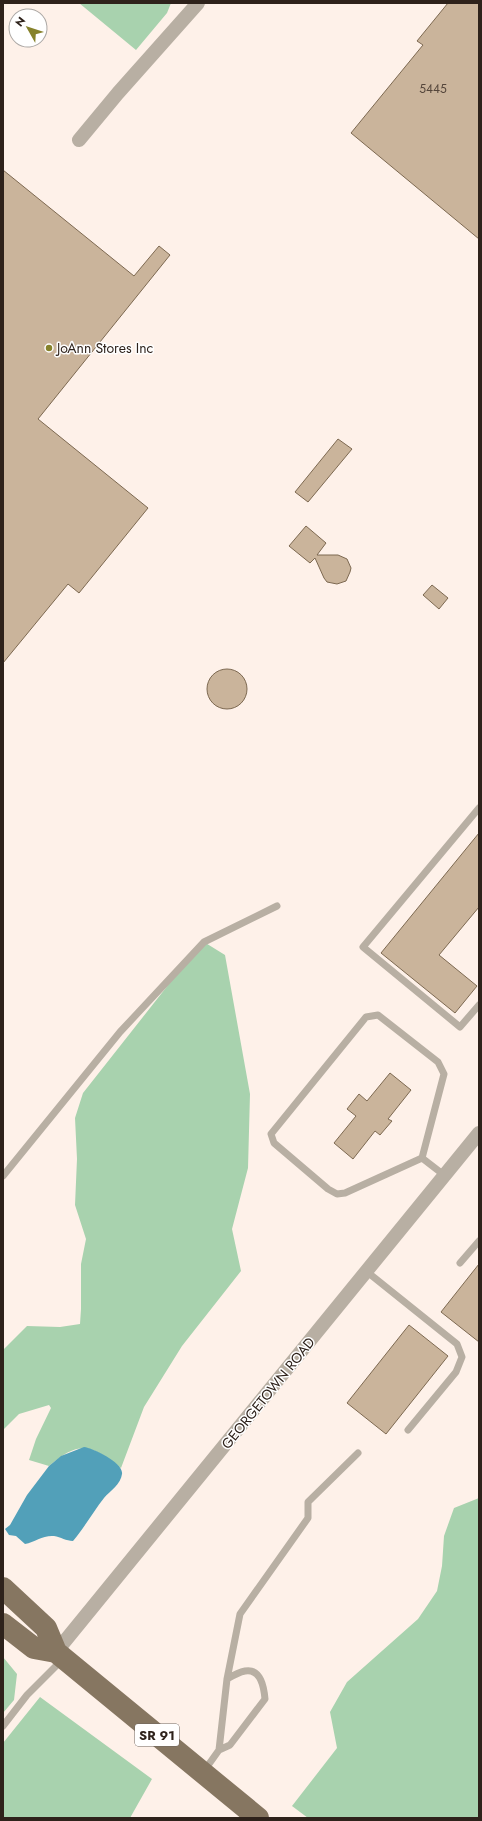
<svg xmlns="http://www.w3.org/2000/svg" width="482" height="1821" font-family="Jost,sans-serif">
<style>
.green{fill:#a8d2ae}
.water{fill:#52a0b9}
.building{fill:#cab49b;stroke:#7d6951}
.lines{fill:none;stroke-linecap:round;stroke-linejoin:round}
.lane{stroke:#b8afa3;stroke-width:7}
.street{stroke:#b8afa3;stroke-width:14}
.primary{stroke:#867661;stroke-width:22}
.poi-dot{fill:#86822b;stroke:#fff;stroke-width:1.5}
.labels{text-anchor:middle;stroke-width:3;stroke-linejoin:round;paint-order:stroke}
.number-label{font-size:12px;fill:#55463b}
.shield{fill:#fff;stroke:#6d645f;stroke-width:1}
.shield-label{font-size:13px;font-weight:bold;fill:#2e221b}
.poi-label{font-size:14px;fill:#2e221b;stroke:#fff;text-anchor:start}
.street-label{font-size:14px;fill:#2e221b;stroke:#fff}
</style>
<rect width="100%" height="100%" fill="#fef1e9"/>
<!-- green -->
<path class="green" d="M79,3H171L167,13L136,50Z
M204,942L225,955L250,1094L248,1168L232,1229L241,1271L182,1346L144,1407L121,1468C91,1444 79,1440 49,1466L29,1460L36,1439L51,1408L49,1405L19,1414L3,1430V1350L27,1326L60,1327L80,1324L81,1309V1264L86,1239L75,1205L77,1159L75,1118L83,1093L191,956Z
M479,1498V1818H308L292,1806L337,1748L330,1712L347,1682L418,1619L437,1591L442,1566L444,1536L454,1508Z
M3,1657L17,1674L14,1700L3,1713Z
M40,1697L152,1779L130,1818H3V1743Z"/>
<!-- water -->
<path class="water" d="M84,1447C93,1448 124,1463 122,1474C121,1484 110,1491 104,1498C93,1512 84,1528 73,1541C66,1541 61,1537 54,1536C43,1535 35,1542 25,1544L16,1536L9,1535L5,1529L10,1525L27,1495L49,1466L61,1456Z"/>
<!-- building -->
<path class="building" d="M448,3H479V239L351,133L423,45L417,41Z
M3,170L134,276L159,246L170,255L38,419L148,508L79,593L68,584L3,663Z
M338,439L352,449L308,502L295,492Z
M306,526L326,543L317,555H338L347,559L351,568L350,572L346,581L337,584L327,582L324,578L315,558L310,563L289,546Z
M432,585L448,598L439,609L423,595Z
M207 689a20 20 0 1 1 40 0a20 20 0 1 1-40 0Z
M479,833V907L439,955L477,986L455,1013L381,953Z
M390,1073L411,1090L388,1119L392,1121L380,1135L375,1131L353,1159L334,1143L356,1116L347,1109L359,1094L367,1101Z
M479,1264V1342L441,1312Z
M409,1325L448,1356L386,1434L347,1403Z"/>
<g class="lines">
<!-- lane -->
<path class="lane" d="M479,808L363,947L460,1027L479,1005
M422,1158L444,1074L438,1062L378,1015L366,1017L271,1134L274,1143L328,1189L337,1194L345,1193L422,1158L444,1175
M3,1176L120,1032L204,942L277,906
M460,1263L479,1241
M366,1271L457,1344L462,1357L456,1372L408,1430
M227,1679L240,1614L308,1518V1502L358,1453
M3,1726L27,1695L62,1660
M204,1771L219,1750L230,1745L265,1699C264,1688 261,1668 245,1671C239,1672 232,1676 227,1679L219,1750"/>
<!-- street -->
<path class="street" d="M79,140L118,93L198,3
M56,1652L479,1133"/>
<!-- primary -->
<path class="primary" d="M3,1588L46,1628L56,1652L258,1818
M3,1624L34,1648L56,1652"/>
</g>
<!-- markers -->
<circle class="poi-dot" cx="49" cy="348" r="4"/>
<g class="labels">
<!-- number labels -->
<g class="number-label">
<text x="433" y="93">5445</text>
</g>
<!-- shield labels -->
<rect class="shield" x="135" y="1724" width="44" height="22" rx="3"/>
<g class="shield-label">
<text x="157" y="1740">SR 91</text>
</g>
<!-- poi labels -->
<g class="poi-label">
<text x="57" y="353">JoAnn Stores Inc</text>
</g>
<!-- street labels -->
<g class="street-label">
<text transform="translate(268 1393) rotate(-51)" y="5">GEORGETOWN ROAD</text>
</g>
</g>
<!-- border -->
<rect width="482" height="1821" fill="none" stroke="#2e221b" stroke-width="8"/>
<!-- north arrow -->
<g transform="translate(28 28) rotate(309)"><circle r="19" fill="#ffffff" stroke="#aba7a4"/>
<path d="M0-3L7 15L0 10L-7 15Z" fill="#86822b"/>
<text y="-6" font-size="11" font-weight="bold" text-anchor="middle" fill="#2e221b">N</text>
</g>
</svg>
